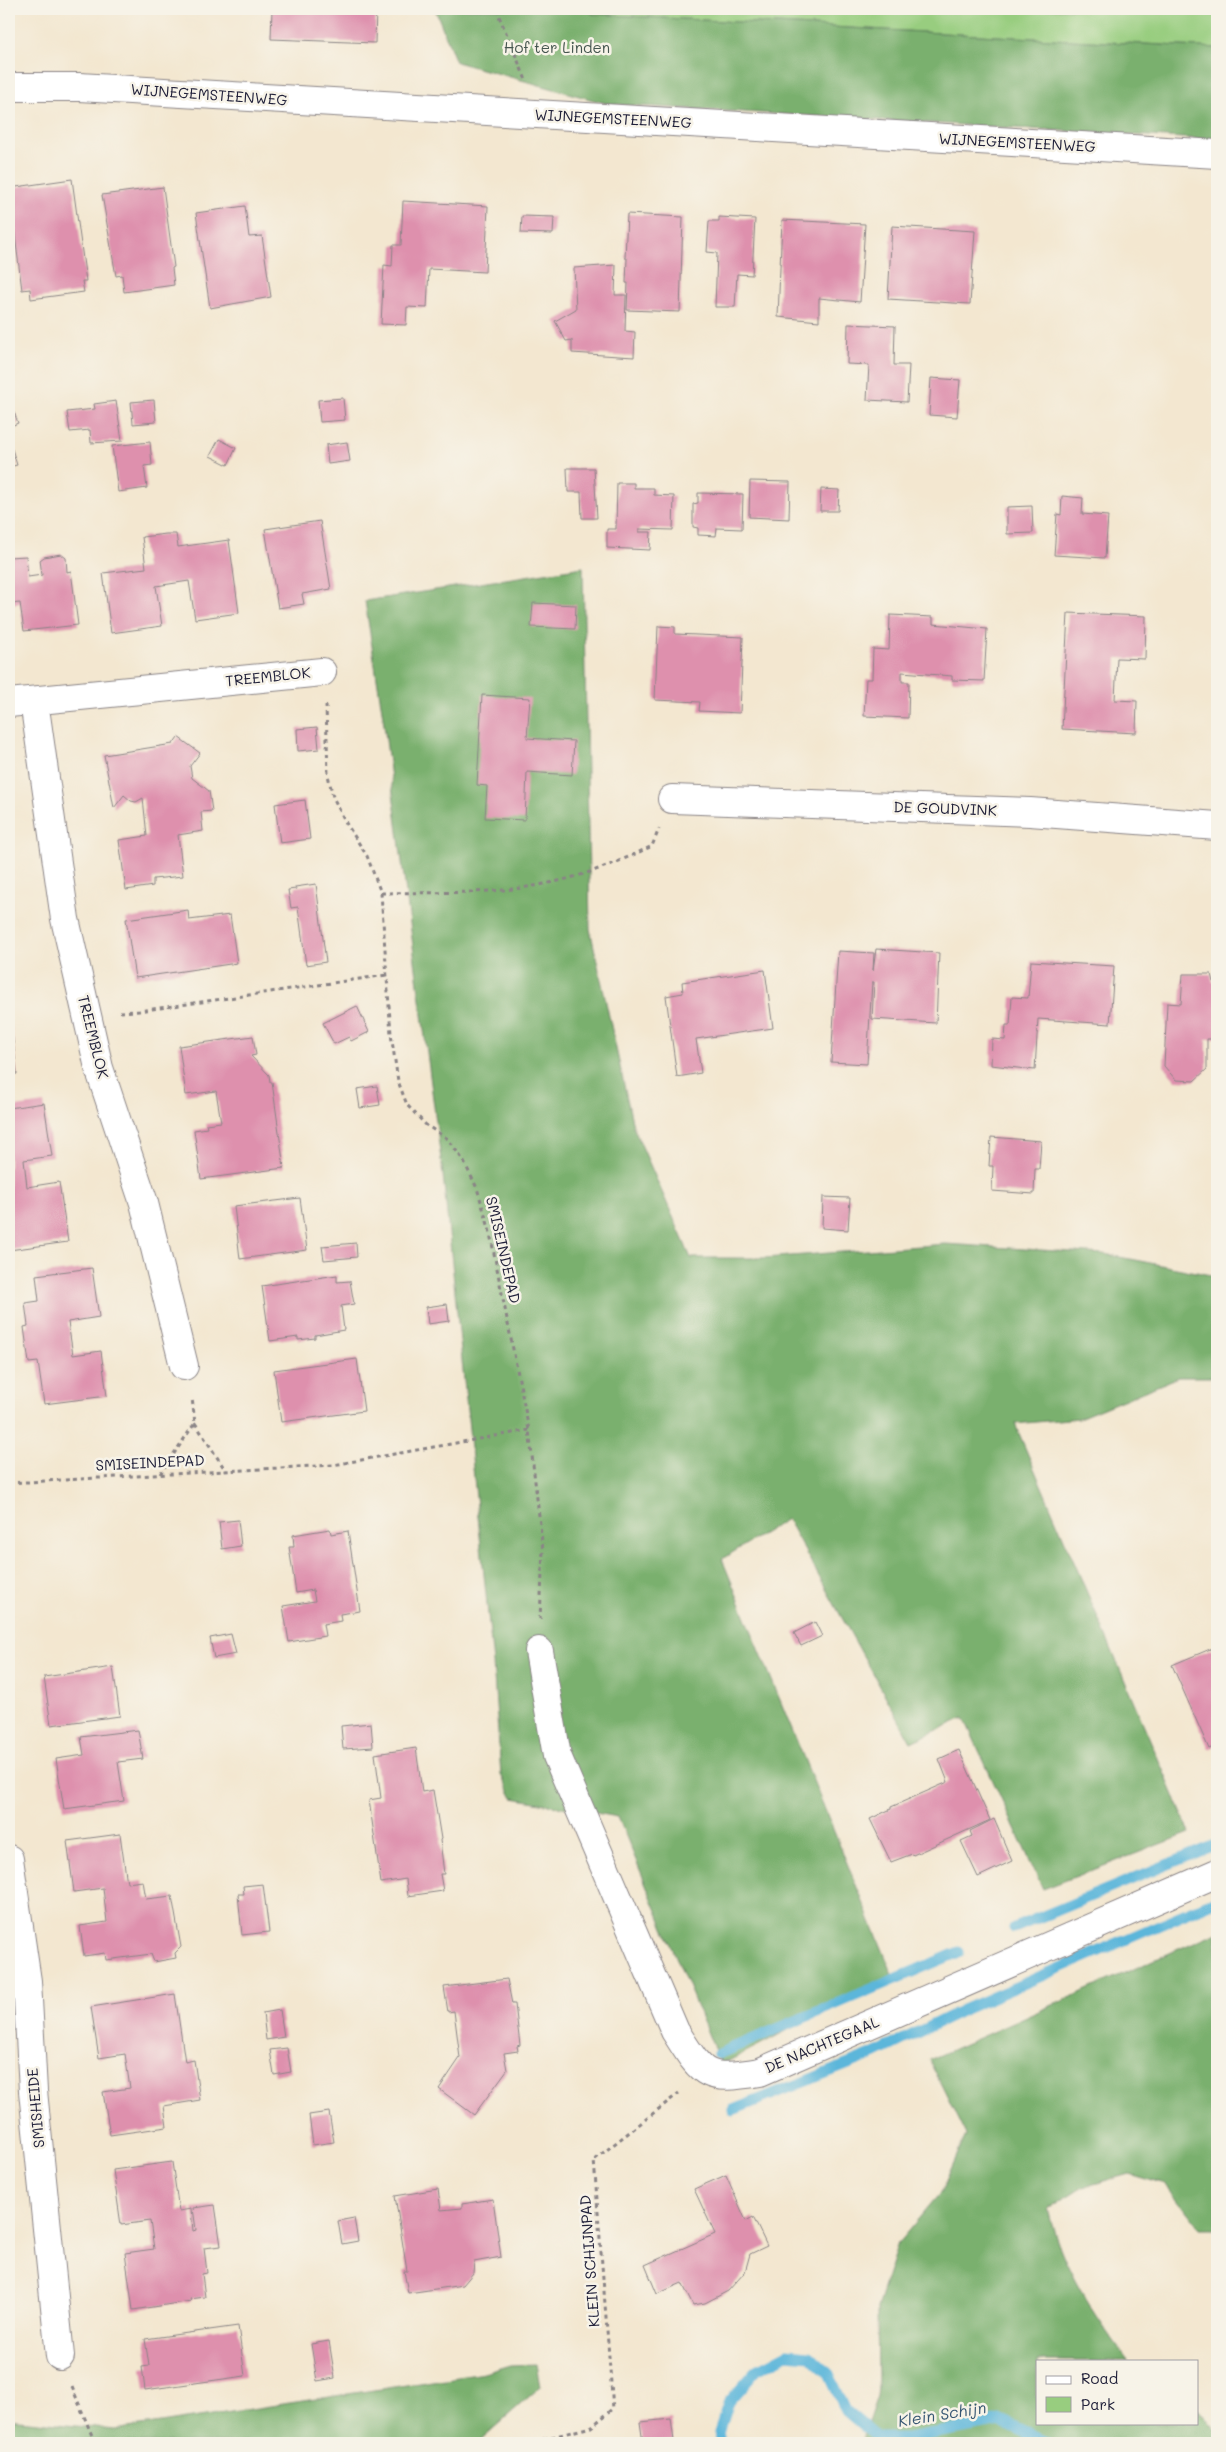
<svg xmlns="http://www.w3.org/2000/svg" width="1226" height="2452" font-family="Mali,sans-serif">
<style>
.green{fill:#98cd7f;stroke:#5d785d}
.forest{fill:#7ab06e;stroke:#4e6954}
.lines{fill:none;stroke-linecap:round;stroke-linejoin:round}
.stream{stroke:#5cb6da;stroke-width:11}
.building{fill:#de90ad}
.street-casing{stroke:#8a8486;stroke-width:30}
.secondary-casing{stroke:#8a8486;stroke-width:30}
.path{stroke:#8a8486;stroke-width:3;stroke-dasharray:4 4;stroke-linecap:butt}
.street{stroke:#fff;stroke-width:28}
.secondary{stroke:#fff;stroke-width:28}
.labels{text-anchor:middle;stroke-width:5;stroke-linejoin:round;paint-order:stroke}
.park-label{font-size:15px;fill:#45554f;stroke:#f7f3e8}
.street-label{font-size:15px;fill:#22223b;stroke:#f7f3e8}
.water-label{font-size:16px;font-style:italic;fill:#365673;stroke:#f7f3e8}
</style>
<rect width="100%" height="100%" fill="#f7f3e8"/>
<filter id="ink" filterUnits="userSpaceOnUse"><feTurbulence type="fractalNoise" baseFrequency=".02" numOctaves="2"/><feDisplacementMap in="SourceGraphic" scale="10" xChannelSelector="R" yChannelSelector="G"/><feConvolveMatrix kernelMatrix="1 2 1 2 8 2 1 2 1" color-interpolation-filters="sRGB"/></filter>
<filter id="wash" filterUnits="userSpaceOnUse"><feTurbulence type="fractalNoise" baseFrequency=".0096" numOctaves="4" result="noise"/><feDisplacementMap in="SourceGraphic" scale="20" xChannelSelector="R" yChannelSelector="G"/><feGaussianBlur stdDeviation="1.12" result="paint"/><feColorMatrix in="noise" values="0 0 0 0 0 0 0 0 0 0 0 0 0 0 0 0 0 1.4 0 .05"/><feComposite in="paint" operator="in"/></filter>
<g filter="url(#wash)">
<rect width="100%" height="100%" fill="#f3e7d0"/>
<!-- green -->
<path class="green" d="M590,9H1217V48L592,14Z"/>
<!-- forest -->
<path class="forest" d="M435,9H590L592,14L1217,48V140L608,104L456,62Z
M583,567L590,929L633,1126L691,1258H765L945,1244L1104,1254L1217,1276V1377H1179L1079,1418L1015,1424L1190,1833L1043,1889L964,1718L911,1742L787,1519L722,1559L893,1975L721,2065L618,1817L513,1798L501,1775L493,1663L443,1175L383,717L365,601Z
M1217,1932V2228H1200L1166,2185L1129,2174L1080,2188L1048,2209C1062,2268 1092,2313 1128,2361H1037V2423H1197V2408L1217,2431V2443H861L877,2396L878,2385L877,2308L898,2243L941,2192L966,2135L929,2060Z
M536,2364L540,2387L477,2443H9V2419L115,2430L484,2373L511,2365Z"/>
<g class="lines">
<!-- stream -->
<path class="stream" d="M1014,1928L1217,1844
M718,2054L959,1952
M733,2110L874,2054L965,2009L1215,1901
M721,2443L719,2432L729,2402L757,2370L787,2354L810,2356L829,2374L846,2411L878,2438H909L1001,2421L1049,2443"/>
</g>
<g id="blocks">
<!-- building -->
<path class="building" d="M272,9H376L375,43L271,39Z
M72,179L86,281H82L84,292L31,299L30,289L22,290L9,188Z
M163,187L174,267L172,268L174,285L124,292L122,275L116,276L102,195Z
M403,201L488,206L485,272L429,269L427,308L407,307L406,325L381,324L384,265L392,266L393,245H401Z
M245,206L249,237L262,236L271,297L210,308L196,213Z
M627,214L683,217L680,312L627,310L628,283H626L627,258H625Z
M522,216L554,217L553,234L521,233Z
M719,217L755,219L752,275L737,274L735,307H715L717,253L707,252L709,221H719Z
M782,220L865,224L860,302L819,298V321L778,317Z
M892,226L975,231L970,304L888,299Z
M616,265L615,295H626L625,331L635,332L634,357L572,353V340L566,341L555,321L576,309L574,268Z
M848,324L895,326L894,365H909L907,402L867,400L869,365L847,364Z
M931,378L960,380L957,417L929,415Z
M343,398L345,420L320,422L318,400Z
M154,400L156,422L133,424L131,402Z
M116,401L122,441L91,443L90,430L70,432L67,412L95,409L94,404Z
M9,404H11L18,423L9,427Z
M219,439L236,448L228,465L210,456Z
M150,442L152,465L144,466L147,488L118,492L112,446Z
M347,442L350,461L328,464L326,445Z
M12,449L17,465L9,467V450Z
M567,468H594L597,518H582L581,492H568Z
M750,481L790,482L789,519L749,517Z
M617,483H634V488H654V495L674,496L673,530L639,529V532H651L650,550L607,548V529H616Z
M821,489L839,490L838,511H820Z
M698,493L743,494L742,529L717,528L716,536L698,535V528L693,527V504L698,503Z
M1062,496L1083,498L1082,514L1108,516L1105,558L1054,555L1057,514L1061,515Z
M1032,506L1033,533L1007,534V507Z
M320,521L331,589L302,594L304,604L278,608L265,529Z
M166,534H176L178,547L229,540L239,613L195,619L189,581L156,586L162,626L111,633L103,573L146,568L142,537Z
M61,554L66,558L67,572L71,571L78,625L24,631L20,603L9,604V557L26,556L28,577L42,575L40,560L44,557Z
M533,603L576,605L575,629L531,627Z
M1068,613L1146,616L1145,659L1117,658L1115,700L1137,701L1136,733L1062,729Z
M890,615L933,617V624L987,629L984,681L952,680V676L902,672V682H909L908,718L864,716L866,679H872L873,649L889,650Z
M658,626L675,627V634L743,637L740,713L699,711L700,702L655,700Z
M482,695L530,698L527,738L574,741L572,775L527,772L525,820L485,818L487,786L477,785Z
M317,727L319,749L298,751L297,729Z
M178,737L200,753L190,766L192,778L209,791L212,811L201,812L203,831L178,835L183,876L153,879V886L126,890L119,840L147,836L143,798L136,802L131,801L124,795L114,808L104,755L173,744Z
M305,800L310,839L280,843L275,804Z
M316,884L326,962L306,965L298,907L291,908L288,890L296,889L295,887Z
M188,910L189,920L230,915L237,963L135,978L126,919Z
M876,949L939,953L936,1023L872,1019L874,982H872L867,1064L831,1062L838,951L874,953L873,971Z
M1031,961L1114,966L1110,1024L1038,1019L1035,1070L991,1065L992,1039L1005,1040L1006,1025H1010L1012,997L1028,998Z
M765,970L773,1028L696,1039L701,1073L677,1077L666,996L683,993L682,982Z
M1183,974H1211L1213,982H1217V1039H1207V1069L1194,1081L1176,1080L1164,1066L1167,1003L1181,1004Z
M357,1006L369,1032L351,1041L349,1037L334,1044L323,1023Z
M11,1024L17,1074L9,1075V1025Z
M253,1036L256,1055L251,1056L269,1075L270,1082H272L284,1168L201,1179L194,1130L207,1128L206,1124L221,1122L216,1091L186,1095L179,1046Z
M377,1086L380,1105L360,1108L357,1089Z
M44,1103L52,1156L24,1160L27,1187L59,1182L68,1242L9,1250V1108Z
M991,1137L1041,1141L1039,1169H1035L1034,1194L992,1191L993,1166H989Z
M823,1197L850,1198L848,1230L822,1228Z
M300,1198L307,1250L240,1259L234,1206Z
M356,1243L357,1257L324,1260L322,1246Z
M92,1268L99,1317L68,1322L73,1355L101,1351L107,1396L44,1404L38,1362L29,1363L24,1327L28,1326L25,1303L39,1301L36,1275Z
M337,1275V1282L350,1281L354,1304L341,1306L344,1330L315,1335V1338L298,1340V1337L270,1341L262,1286Z
M447,1304L449,1321L428,1324L426,1307Z
M357,1359L364,1411L281,1422L274,1370Z
M238,1520L241,1546L222,1549L219,1522Z
M330,1529L331,1534L348,1531L360,1611L340,1614L341,1621L323,1624L325,1636L289,1642L283,1606L315,1601L313,1590L296,1593L289,1547H294L293,1535Z
M815,1622L822,1636L801,1646L794,1633Z
M231,1634L236,1654L214,1658L210,1638Z
M1215,1647L1217,1653V1745L1209,1749L1172,1665Z
M113,1667L120,1716L51,1725L44,1677Z
M371,1723L373,1747L343,1749L341,1726Z
M138,1730L143,1759L118,1762L124,1801L64,1809L56,1759L84,1755L81,1737Z
M416,1748L422,1792L433,1790L441,1839L440,1840L444,1874H440L443,1891L408,1896L406,1879L381,1883L369,1800L381,1798L375,1754Z
M959,1750L990,1820L913,1855L912,1854L891,1862L870,1819L891,1809V1807L948,1782L939,1759Z
M994,1819L1012,1861L978,1877L961,1841L972,1836L970,1831Z
M120,1834L127,1883L143,1881L146,1899L172,1896L181,1947L175,1953L176,1958L154,1962L151,1954L106,1960L105,1953L84,1956L80,1926L107,1922L103,1888L74,1892L67,1841Z
M263,1884L269,1932L242,1935L238,1894H244L243,1886Z
M507,1979L512,2004H515L520,2045L517,2046L518,2051L504,2053L507,2070L474,2115L439,2089L460,2058L454,2011L448,2012L444,1987Z
M175,1994L185,2062L194,2060L200,2100L164,2106L167,2127L110,2135L103,2092L130,2088L125,2054L99,2058L91,2007Z
M280,2010L284,2037L266,2040L263,2013Z
M287,2048L291,2072L274,2075L270,2050Z
M329,2112L334,2142L313,2145L309,2115Z
M172,2162L179,2211L191,2209L193,2231L196,2230L193,2208L215,2205L221,2246L204,2248L207,2273L202,2274L205,2297L190,2299L191,2301L133,2310L125,2253L154,2249L150,2221L121,2225L113,2170Z
M726,2175L746,2221L753,2217L767,2246L750,2254L745,2272L728,2291L705,2303L693,2305L682,2283L657,2294L645,2265L715,2234L694,2189Z
M438,2189L441,2210L462,2208V2204L493,2199L501,2257L474,2262L473,2273L463,2285L408,2293L404,2271H407L395,2196Z
M354,2218L358,2241L342,2244L338,2221Z
M238,2326L245,2376L145,2390L142,2367L149,2366L145,2339Z
M329,2341L335,2378L317,2381L311,2344Z
M671,2419L674,2441L643,2443L640,2422Z"/>
</g>
</g>
<g filter="url(#ink)">
<use href="#blocks" fill-opacity="0" stroke="#8a8486" stroke-width="1"/>
<g class="lines">
<!-- street casing -->
<g class="street-casing">
<path id="street" d="M34,701L65,919L99,1068L144,1203L184,1366
M9,703L322,672
M672,799L1030,812L1217,826
M539,1651L557,1756L675,2031C704,2077 705,2081 760,2072L1217,1873
M9,1859L27,1981L33,2091L60,2356"/>
</g>
<!-- secondary casing -->
<g class="secondary-casing">
<path id="secondary" d="M9,87H79L1217,154"/>
</g>
<!-- path -->
<path class="path" d="M496,9L526,80
M326,705L328,775L333,797L346,823L367,856L381,893L391,1034L398,1081L407,1105L426,1125L448,1139L463,1160L477,1188L489,1228L529,1430L543,1550L540,1619
M381,893C435,892 491,895 544,884C582,877 617,863 652,846L659,829
M120,1012L139,1011L387,975
M195,1423L226,1471
M160,1474L195,1423L192,1398
M9,1483L333,1465L529,1430
M72,2387L95,2443
M528,2443L591,2427L613,2409L594,2160L679,2093"/>
<!-- street -->
<use href="#street" class="street"/>
<!-- secondary -->
<use href="#secondary" class="secondary"/>
</g>
</g>
<g class="labels">
<!-- park labels -->
<g class="park-label">
<text x="557" y="53">Hof ter Linden</text>
</g>
<!-- street labels -->
<g class="street-label">
<text transform="translate(209 95) rotate(4)" y="5">WIJNEGEMSTEENWEG</text>
<text transform="translate(613 119) rotate(3)" y="5">WIJNEGEMSTEENWEG</text>
<text transform="translate(1017 143) rotate(3)" y="5">WIJNEGEMSTEENWEG</text>
<text transform="translate(268 677) rotate(-6)" y="5">TREEMBLOK</text>
<text transform="translate(945 809) rotate(2)" y="5">DE GOUDVINK</text>
<text transform="translate(93 1037) rotate(76)" y="5">TREEMBLOK</text>
<text transform="translate(503 1250) rotate(77)" y="5">SMISEINDEPAD</text>
<text transform="translate(150 1463) rotate(-3)" y="5">SMISEINDEPAD</text>
<text transform="translate(822 2045) rotate(-23)" y="5">DE NACHTEGAAL</text>
<text transform="translate(36 2108) rotate(-95)" y="5">SMISHEIDE</text>
<text transform="translate(590 2261) rotate(-94)" y="5">KLEIN SCHIJNPAD</text>
</g>
<!-- water labels -->
<g class="water-label">
<text transform="translate(942 2414) rotate(-9)" y="6">Klein Schijn</text>
</g>
</g>
<!-- margin -->
<rect width="1226" height="2452" fill="none" stroke="#f7f3e8" stroke-width="30"/>
<!-- legend -->
<rect x="1036" y="2360" width="162" height="65" fill="#f7f3e8" stroke="#a29fa3"/>
<rect x="1046" y="2376" width="25" height="8" fill="#ffffff" stroke="#a29fa3"/>
<text x="1081" y="2384" font-size="15" fill="#22223b">Road</text>
<rect x="1046" y="2397" width="25" height="15" fill="#98cd7f" stroke="#a29fa3"/>
<text x="1081" y="2410" font-size="15" fill="#22223b">Park</text>
</svg>
